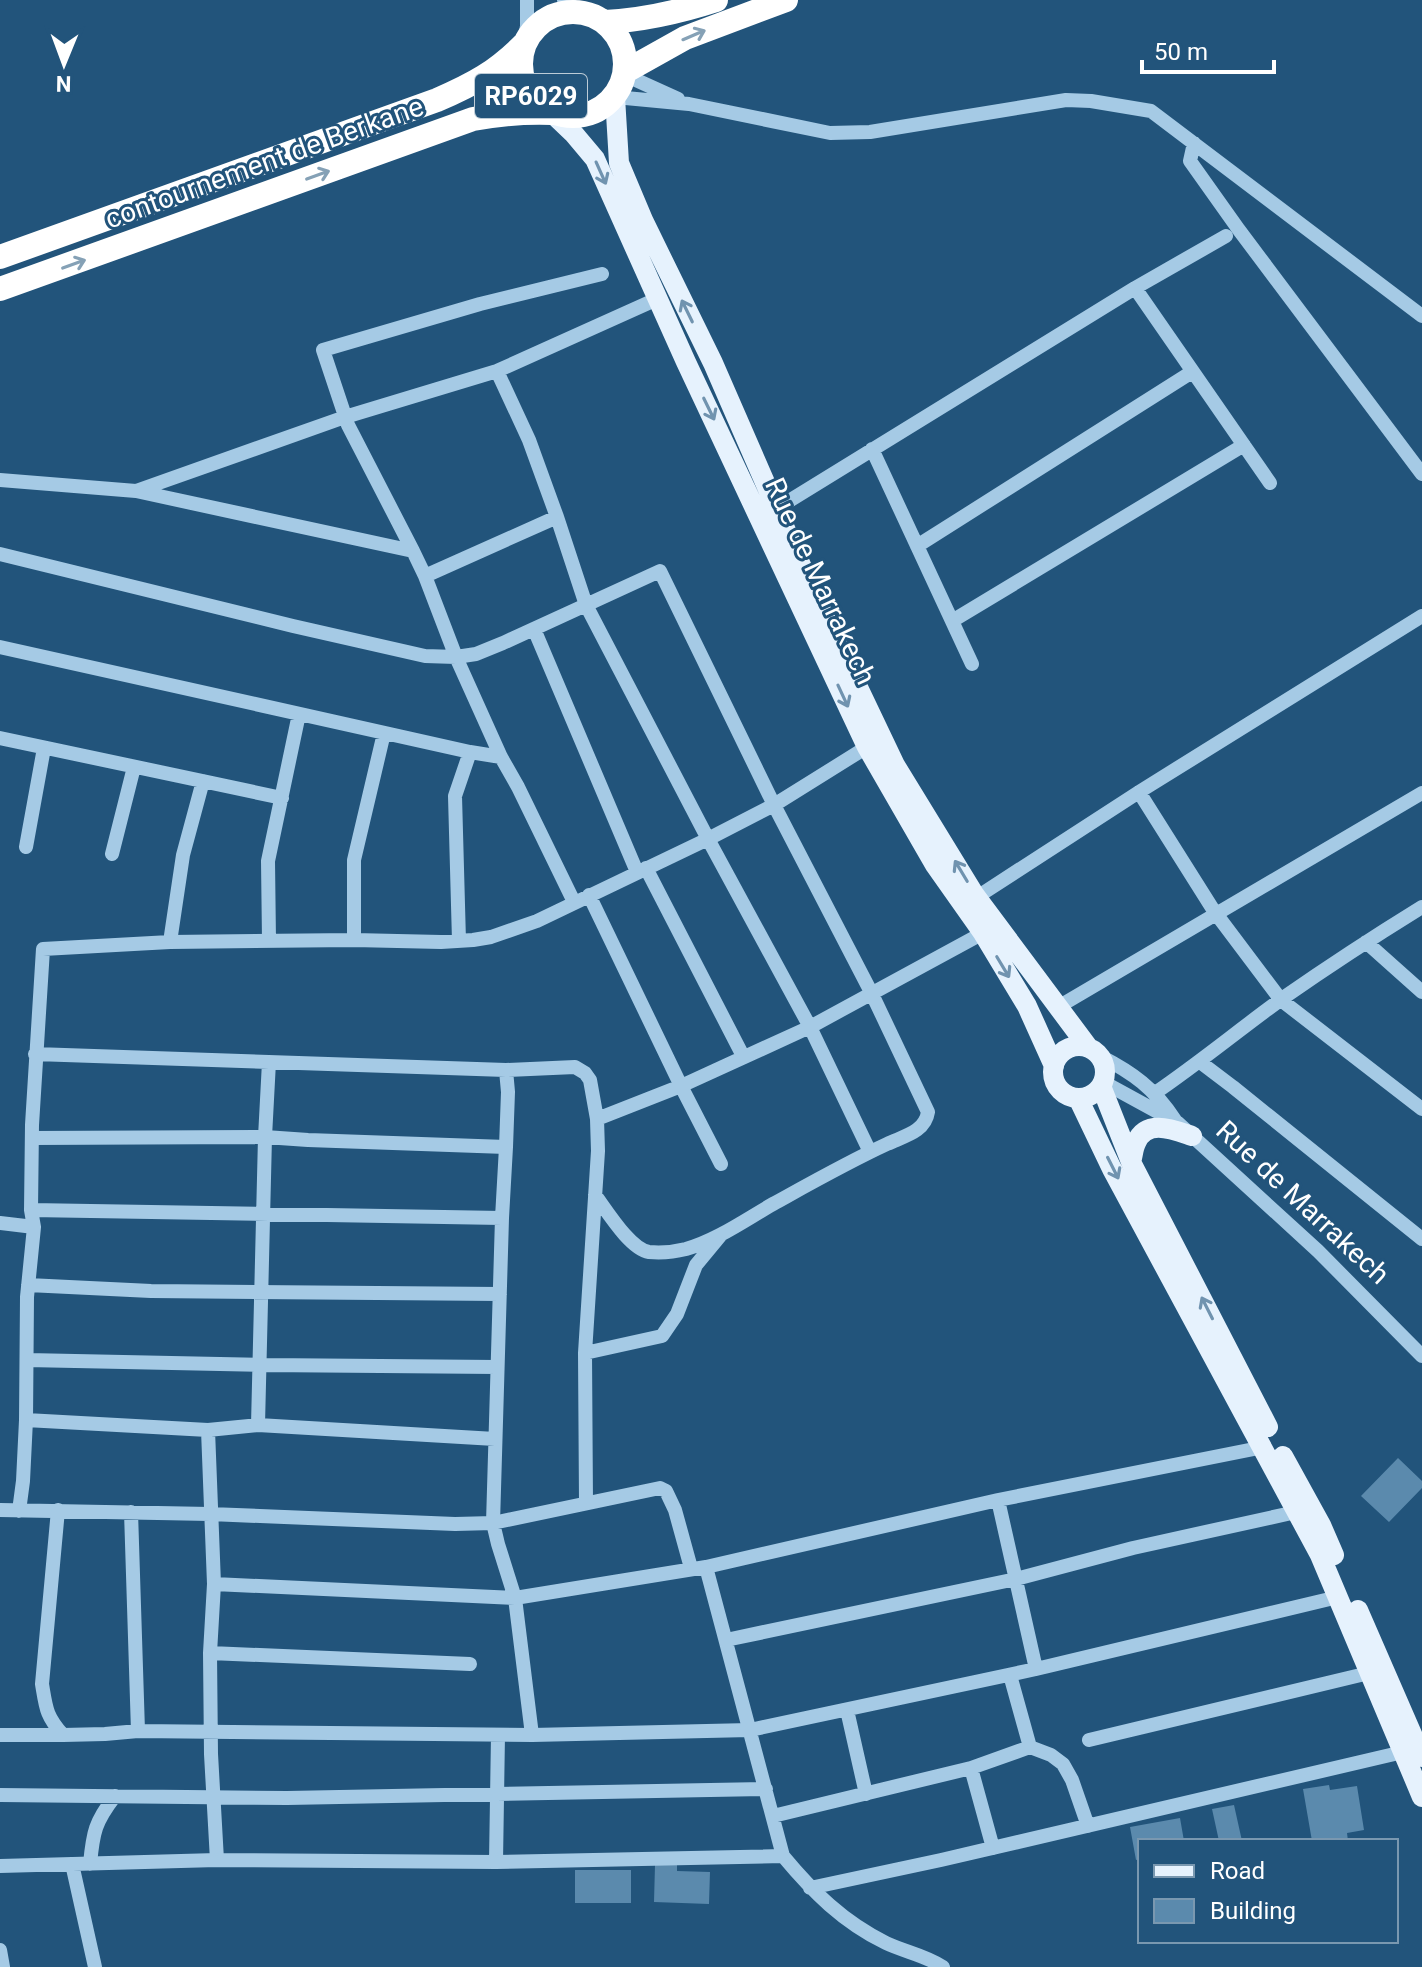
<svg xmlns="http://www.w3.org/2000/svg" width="1422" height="1967" font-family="Roboto,sans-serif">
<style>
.building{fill:#5b8aad}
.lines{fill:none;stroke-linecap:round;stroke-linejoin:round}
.minor{stroke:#a5cae5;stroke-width:14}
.major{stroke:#e6f2fd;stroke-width:20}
.highway{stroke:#fff;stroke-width:24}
.oneway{stroke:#85a1b6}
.oneway2{stroke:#7093af}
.labels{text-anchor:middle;stroke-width:6;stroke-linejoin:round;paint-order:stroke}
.shield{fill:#22547b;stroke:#bdccd7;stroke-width:2}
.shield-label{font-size:26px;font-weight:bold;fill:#fff}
.street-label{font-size:28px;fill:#fff;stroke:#22547b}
</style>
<rect width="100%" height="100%" fill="#22547b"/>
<!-- building -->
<path class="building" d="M1398,1458L1422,1481V1488L1389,1522L1361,1496Z
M1329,1785L1330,1790L1357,1786L1364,1830L1347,1833L1348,1841H1312L1303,1789Z
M1234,1805L1242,1841H1219L1212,1809Z
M1180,1818L1184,1841H1140V1859L1136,1860L1130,1827Z
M655,1865H677V1871L710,1872L709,1904L654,1902Z
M575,1870H631V1903H575Z"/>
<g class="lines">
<!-- minor -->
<path class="minor" d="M564,0L580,12
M524,44L527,26V0
M625,75L678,99
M615,97L689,104L830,133L870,132L1066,100L1091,101L1151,111L1422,316
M1194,143L1190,161L1239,230L1422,474
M1135,288L1270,483
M497,371L529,440L557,517L586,605L708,839L810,1027L870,1152
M872,449L972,664
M0,480L136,491L413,551
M136,491L345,417L497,371L657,299
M776,509L1135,288L1226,236
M917,546L1192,372
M0,554L293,626L425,656L456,657L476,654L503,643L660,571L774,805L872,994L928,1112C925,1132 904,1136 887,1144C848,1162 811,1183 773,1204C745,1220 717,1240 686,1249C674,1252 661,1253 649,1252C630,1249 607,1211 595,1195
M425,576L557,517
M952,621L1244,445
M534,629L637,872
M0,647L470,752L501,757
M0,738L282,798
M1139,792L1214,911L1281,1000L1422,1109
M26,847L44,748
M112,854L134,767
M646,868L743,1056
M589,895L681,1086L721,1164
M977,897L1139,792L1422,616
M574,902L518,787L501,757L456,657L425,576L413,551L348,425L323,350L480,304L602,274
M354,940V860L384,733
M269,941L268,861L299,714
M459,941L455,796L470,752
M170,942L183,855L203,781
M1366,942L1422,992
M1058,1007L1422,793
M35,1054L506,1070L575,1067L585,1073L590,1080L597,1119L598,1151L585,1353L586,1503
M1100,1056C1133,1073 1154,1088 1175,1120
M1200,1062L1233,1087L1422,1239
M506,1070L508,1092L506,1147L502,1218L493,1523L498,1544L515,1598L532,1735
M1103,1082L1178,1123L1318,1251L1422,1356
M1155,1093C1199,1063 1240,1029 1283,998C1329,966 1375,936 1422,907
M597,1119L681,1086L810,1027L983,933
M32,1138L265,1137L308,1140L506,1147
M31,1210L502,1218
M0,1223L34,1227
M28,1285L151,1291L500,1294
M585,1353L662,1336L677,1314L696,1265L720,1236
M27,1360L264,1365L497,1367
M258,1425L265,1137L269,1062
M208,1430L258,1425L495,1439
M998,1500L1036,1669
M0,1510L210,1514L455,1524L493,1523L660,1488L666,1491L675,1510L691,1568
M58,1510L42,1684C46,1708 46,1716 63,1735L105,1734L138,1731L532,1735L750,1730L1036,1669L1338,1597
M19,1511L23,1481L26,1420L27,1297L34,1227L31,1210L32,1125L43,949L170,942L354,940L441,942L473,940L491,937L537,921L708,839L774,805L867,747
M131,1512L138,1731
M706,1567L783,1856C813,1892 843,1922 886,1943C905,1952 925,1955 943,1967
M214,1584L515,1598L706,1567L998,1500L1264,1447
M726,1640L1016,1579L1133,1548L1296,1512
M210,1653L470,1664
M1010,1675L1030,1747
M847,1710L866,1794
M0,1735H63
M1089,1740L1369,1673
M971,1768L993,1848
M0,1795L287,1798L766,1789
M773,1816L971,1768L1030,1747L1051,1755L1063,1764L1072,1780L1088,1826
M217,1860L496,1862L783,1856
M496,1862L498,1735
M72,1864L95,1967
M90,1864C93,1832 95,1822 115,1796
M0,1866L217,1860L211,1754L210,1653L214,1584L208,1430L26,1420
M810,1888L941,1860L1403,1752
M0,1950L3,1967"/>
<!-- major -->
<path class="major" d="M615,97L619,163L643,220L713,363L814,595L895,765L974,894L1088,1047
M552,113L574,134L595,159L686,362L867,747L935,865L983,933L1027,1006L1054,1066
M1053 1072a26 26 0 1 1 52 0a26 26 0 1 1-52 0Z
M1101,1086L1131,1162L1268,1427
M1078,1098L1112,1169L1320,1555L1422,1797
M1131,1162C1133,1156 1133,1149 1136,1143C1146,1118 1174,1130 1192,1136
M1283,1456L1321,1525L1334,1555
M1358,1610L1422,1757"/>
<!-- highway -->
<path class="highway" d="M521 64a52 52 0 1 1 104 0a52 52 0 1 1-104 0Z
M605,22C644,20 679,12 716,0
M626,71L685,38L786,0
M0,257L437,100C474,84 496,72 524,44
M0,289L473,119C500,114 525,112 552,113"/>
</g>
<!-- one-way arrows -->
<defs><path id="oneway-shaft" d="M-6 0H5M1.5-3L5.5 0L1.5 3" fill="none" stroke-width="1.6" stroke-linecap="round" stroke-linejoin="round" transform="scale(2)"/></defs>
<g class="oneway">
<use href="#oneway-shaft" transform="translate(694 35) rotate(-23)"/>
<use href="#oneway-shaft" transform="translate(318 175) rotate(-20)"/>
<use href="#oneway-shaft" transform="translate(74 264) rotate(-20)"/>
</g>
<g class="oneway2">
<use href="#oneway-shaft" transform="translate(601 173) rotate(66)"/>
<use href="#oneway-shaft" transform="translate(687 311) rotate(-116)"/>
<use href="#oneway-shaft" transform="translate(709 409) rotate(64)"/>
<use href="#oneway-shaft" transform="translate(843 696) rotate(65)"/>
<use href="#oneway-shaft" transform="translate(961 871) rotate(-121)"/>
<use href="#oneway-shaft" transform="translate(1003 967) rotate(59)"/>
<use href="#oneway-shaft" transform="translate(1113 1168) rotate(63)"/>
<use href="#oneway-shaft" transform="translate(1207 1308) rotate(-117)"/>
</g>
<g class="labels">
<!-- shield labels -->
<rect class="shield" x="475" y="74" width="112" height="44" rx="6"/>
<g class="shield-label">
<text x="531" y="105">RP6029</text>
</g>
<!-- street labels -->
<g class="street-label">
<text transform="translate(264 162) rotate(-20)" y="10">contournement de Berkane</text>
<text transform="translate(821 581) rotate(65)" y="10">Rue de Marrakech</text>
<text transform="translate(1303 1202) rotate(43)" y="10">Rue de Marrakech</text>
</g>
</g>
<!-- legend -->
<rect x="1138" y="1839" width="260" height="104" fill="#22547b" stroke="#7a98b0" stroke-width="2"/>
<rect x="1154" y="1865" width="40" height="12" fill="#e6f2fd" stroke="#7a98b0" stroke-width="2"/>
<text x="1210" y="1879" font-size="24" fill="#ffffff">Road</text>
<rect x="1154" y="1899" width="40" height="24" fill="#5b8aad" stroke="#7a98b0" stroke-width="2"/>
<text x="1210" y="1919" font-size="24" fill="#ffffff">Building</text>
<!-- north arrow -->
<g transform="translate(64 64) rotate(181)" stroke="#22547b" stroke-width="6" paint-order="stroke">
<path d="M0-6L14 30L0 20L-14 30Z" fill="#ffffff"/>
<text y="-12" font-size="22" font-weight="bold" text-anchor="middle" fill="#ffffff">N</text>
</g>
<!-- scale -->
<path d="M1142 60v12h132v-12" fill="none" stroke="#ffffff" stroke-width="4"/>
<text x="1154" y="60" font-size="24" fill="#ffffff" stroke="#22547b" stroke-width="6" paint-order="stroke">50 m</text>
</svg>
